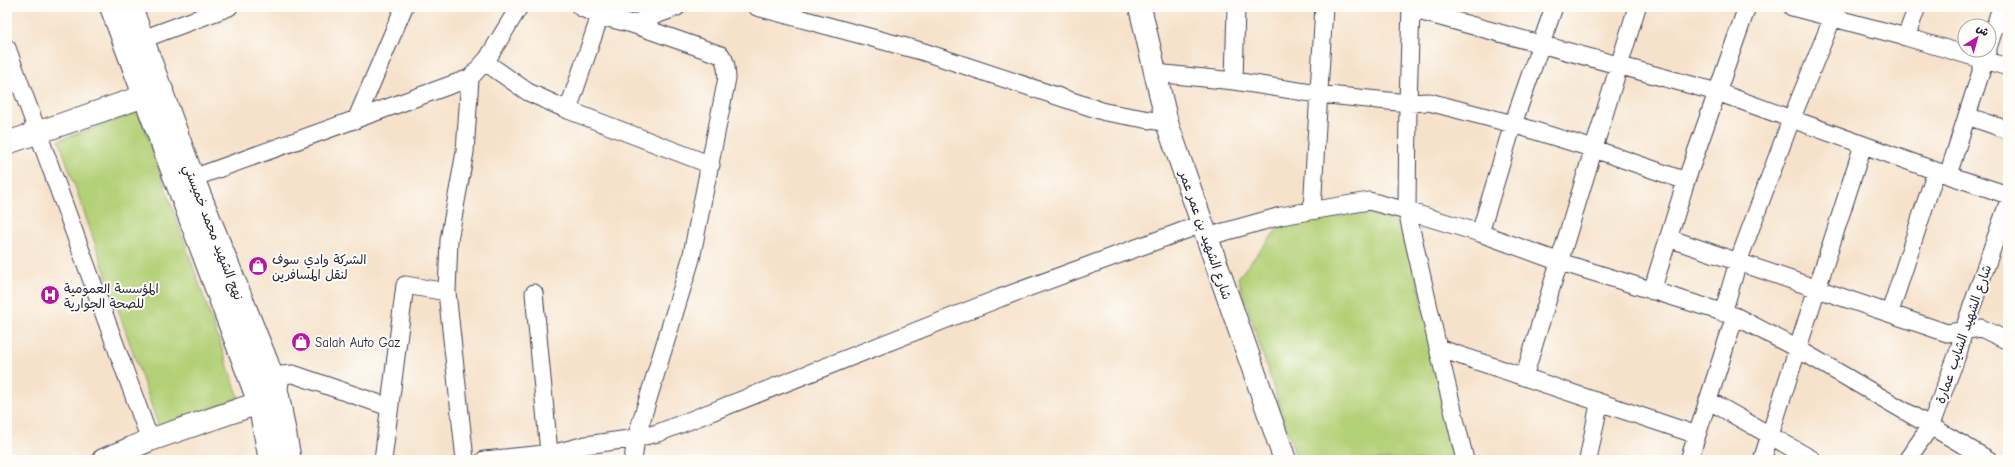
<svg xmlns="http://www.w3.org/2000/svg" width="2015" height="467" font-family="'Comic Neue','Playpen Sans Arabic',sans-serif">
<style>
.green{fill:#b2d076;stroke:#6a7958}
.lines{fill:none;stroke-linecap:round;stroke-linejoin:round}
.street-casing{stroke:#423f51;stroke-width:19}
.secondary-casing{stroke:#423f51;stroke-width:24}
.primary-casing{stroke:#423f51;stroke-width:24}
.street{stroke:#fff;stroke-width:17}
.secondary{stroke:#fff;stroke-width:22}
.primary{stroke:#fff;stroke-width:22}
.labels{text-anchor:middle;stroke-width:4;stroke-linejoin:round;paint-order:stroke}
.street-label{font-size:13px;fill:#22223b;stroke:#fdfcf7}
.poi-label{font-size:13px;fill:#22223b;stroke:#fdfcf7;text-anchor:start}
</style>
<rect width="100%" height="100%" fill="#fdfcf7"/>
<filter id="ink" filterUnits="userSpaceOnUse"><feTurbulence type="fractalNoise" baseFrequency=".025" numOctaves="2"/><feDisplacementMap in="SourceGraphic" scale="8" xChannelSelector="R" yChannelSelector="G"/><feConvolveMatrix kernelMatrix="1 2 1 2 8 2 1 2 1" color-interpolation-filters="sRGB"/></filter>
<filter id="wash" filterUnits="userSpaceOnUse"><feTurbulence type="fractalNoise" baseFrequency=".012" numOctaves="4" result="noise"/><feDisplacementMap in="SourceGraphic" scale="16" xChannelSelector="R" yChannelSelector="G"/><feGaussianBlur stdDeviation="0.9" result="paint"/><feColorMatrix in="noise" values="0 0 0 0 0 0 0 0 0 0 0 0 0 0 0 0 0 1.4 0 .05"/><feComposite in="paint" operator="in"/></filter>
<g filter="url(#wash)">
<rect width="100%" height="100%" fill="#f6e2cb"/>
<!-- green -->
<path class="green" d="M139,112L239,398L159,427L59,140Z
M1361,213L1403,222L1461,460H1297L1238,278L1280,226Z"/>
</g>
<g filter="url(#ink)">
<g class="lines">
<!-- street casing -->
<g class="street-casing">
<path id="street" d="M757,7L921,51L1105,112L1167,123
M1411,7L1408,103L1407,211L1438,348L1465,460
M1792,7L1906,37L2008,67
M1411,9L1717,92L1936,171L2008,195
M632,24L677,7
M1906,37L1917,7
M143,39L229,7
M1989,45L2001,7
M7,48L150,440
M485,62L528,92L568,110L711,165
M1155,73L1234,81L1318,94L1408,103L1429,102L1513,124L1594,149L1686,181
M1234,81L1236,7
M568,110L600,16
M1967,116L2008,130
M356,120L404,7
M1948,175L1988,50
M193,178L470,78L488,58L519,7
M1312,210L1324,7
M1480,233L1513,124L1554,7
M1206,237L1281,216L1369,201L1407,211L1480,233L1560,262L1735,316L1798,349L1989,460
M1668,238L1947,333L1981,328L2008,341
M1652,291L1686,181L1747,7
M447,292L449,240L465,152L470,78
M534,293L549,453
M1890,312L1936,171
M1723,313L1738,262L1791,120L1837,7
M1438,348L1697,435
M1524,377L1637,7
M278,396L281,375L293,374L389,407
M1708,400L1813,460
M383,460L405,285L447,292L465,460
M484,460L555,453L586,445L636,438L691,259L727,78C726,69 727,62 721,55L632,24L600,16L580,7
M633,460L636,438L658,433L1000,298L1202,224
M1588,460L1599,404
M1689,460L1735,316
M1762,460L1863,145
M1907,460L1930,427L1959,350L1964,329L2008,203"/>
</g>
<!-- secondary casing -->
<g class="secondary-casing">
<path id="secondary" d="M1140,7L1167,123L1285,460
M7,143L162,90
M103,460L150,440L276,397"/>
</g>
<!-- primary casing -->
<g class="primary-casing">
<path id="primary" d="M111,7L259,403L270,460
M131,7L193,178L267,362L278,396L290,460"/>
</g>
<!-- street -->
<use href="#street" class="street"/>
<!-- secondary -->
<use href="#secondary" class="secondary"/>
<!-- primary -->
<use href="#primary" class="primary"/>
</g>
</g>
<!-- icons -->
<defs>
<g id="shop-disc" transform="scale(1)"><circle r="9.5" fill="#b5179e" stroke="#fdfcf7"/><path d="M-5-2.5h2.3a2.7 3.5 0 0 1 5.4 0H5L5.5 6h-11ZM-1.5-2.5h3a1.5 2.3 0 0 0-3 0Z" fill="#fff"/></g>
<g id="hospital-disc" transform="scale(1)"><circle r="9.5" fill="#b5179e" stroke="#fdfcf7"/><path d="M-5-5h3v3.5h4V-5h3V5h-3V1.5h-4V5h-3Z" fill="#fff"/></g>
</defs>
<g fill-rule="evenodd">
<use href="#shop-disc" x="258" y="266"/>
<use href="#hospital-disc" x="50" y="295"/>
<use href="#shop-disc" x="301" y="342"/>
</g>
<g class="labels">
<!-- street labels -->
<g class="street-label">
<text transform="translate(214 232) rotate(69)" y="5">نهج الشهيد محمد خميستي</text>
<text transform="translate(1206 235) rotate(71)" y="5">شارع الشهيد بن عمر عمر</text>
<text transform="translate(1963 334) rotate(-71)" y="5">شارع الشهيد الشايب عمارة</text>
</g>
<!-- poi labels -->
<g class="poi-label">
<text x="272" y="264">الشركة وادي سوف<tspan x="272" dy="15">لنقل المسافرين</tspan></text>
<text x="64" y="293">المؤسسة العمومية<tspan x="64" dy="15">للصحة الجوارية</tspan></text>
<text x="315" y="347">Salah Auto Gaz</text>
</g>
</g>
<!-- margin -->
<rect width="2015" height="467" fill="none" stroke="#fdfcf7" stroke-width="24"/>
<!-- north arrow -->
<g transform="translate(1977 38) rotate(37)"><circle r="19" fill="#fdfcf7" stroke="#a5a5ac"/>
<path d="M0-3L7 15L0 10L-7 15Z" fill="#b5179e"/>
<text y="-6" font-size="11" font-weight="bold" text-anchor="middle" fill="#22223b">ش</text>
</g>
</svg>
